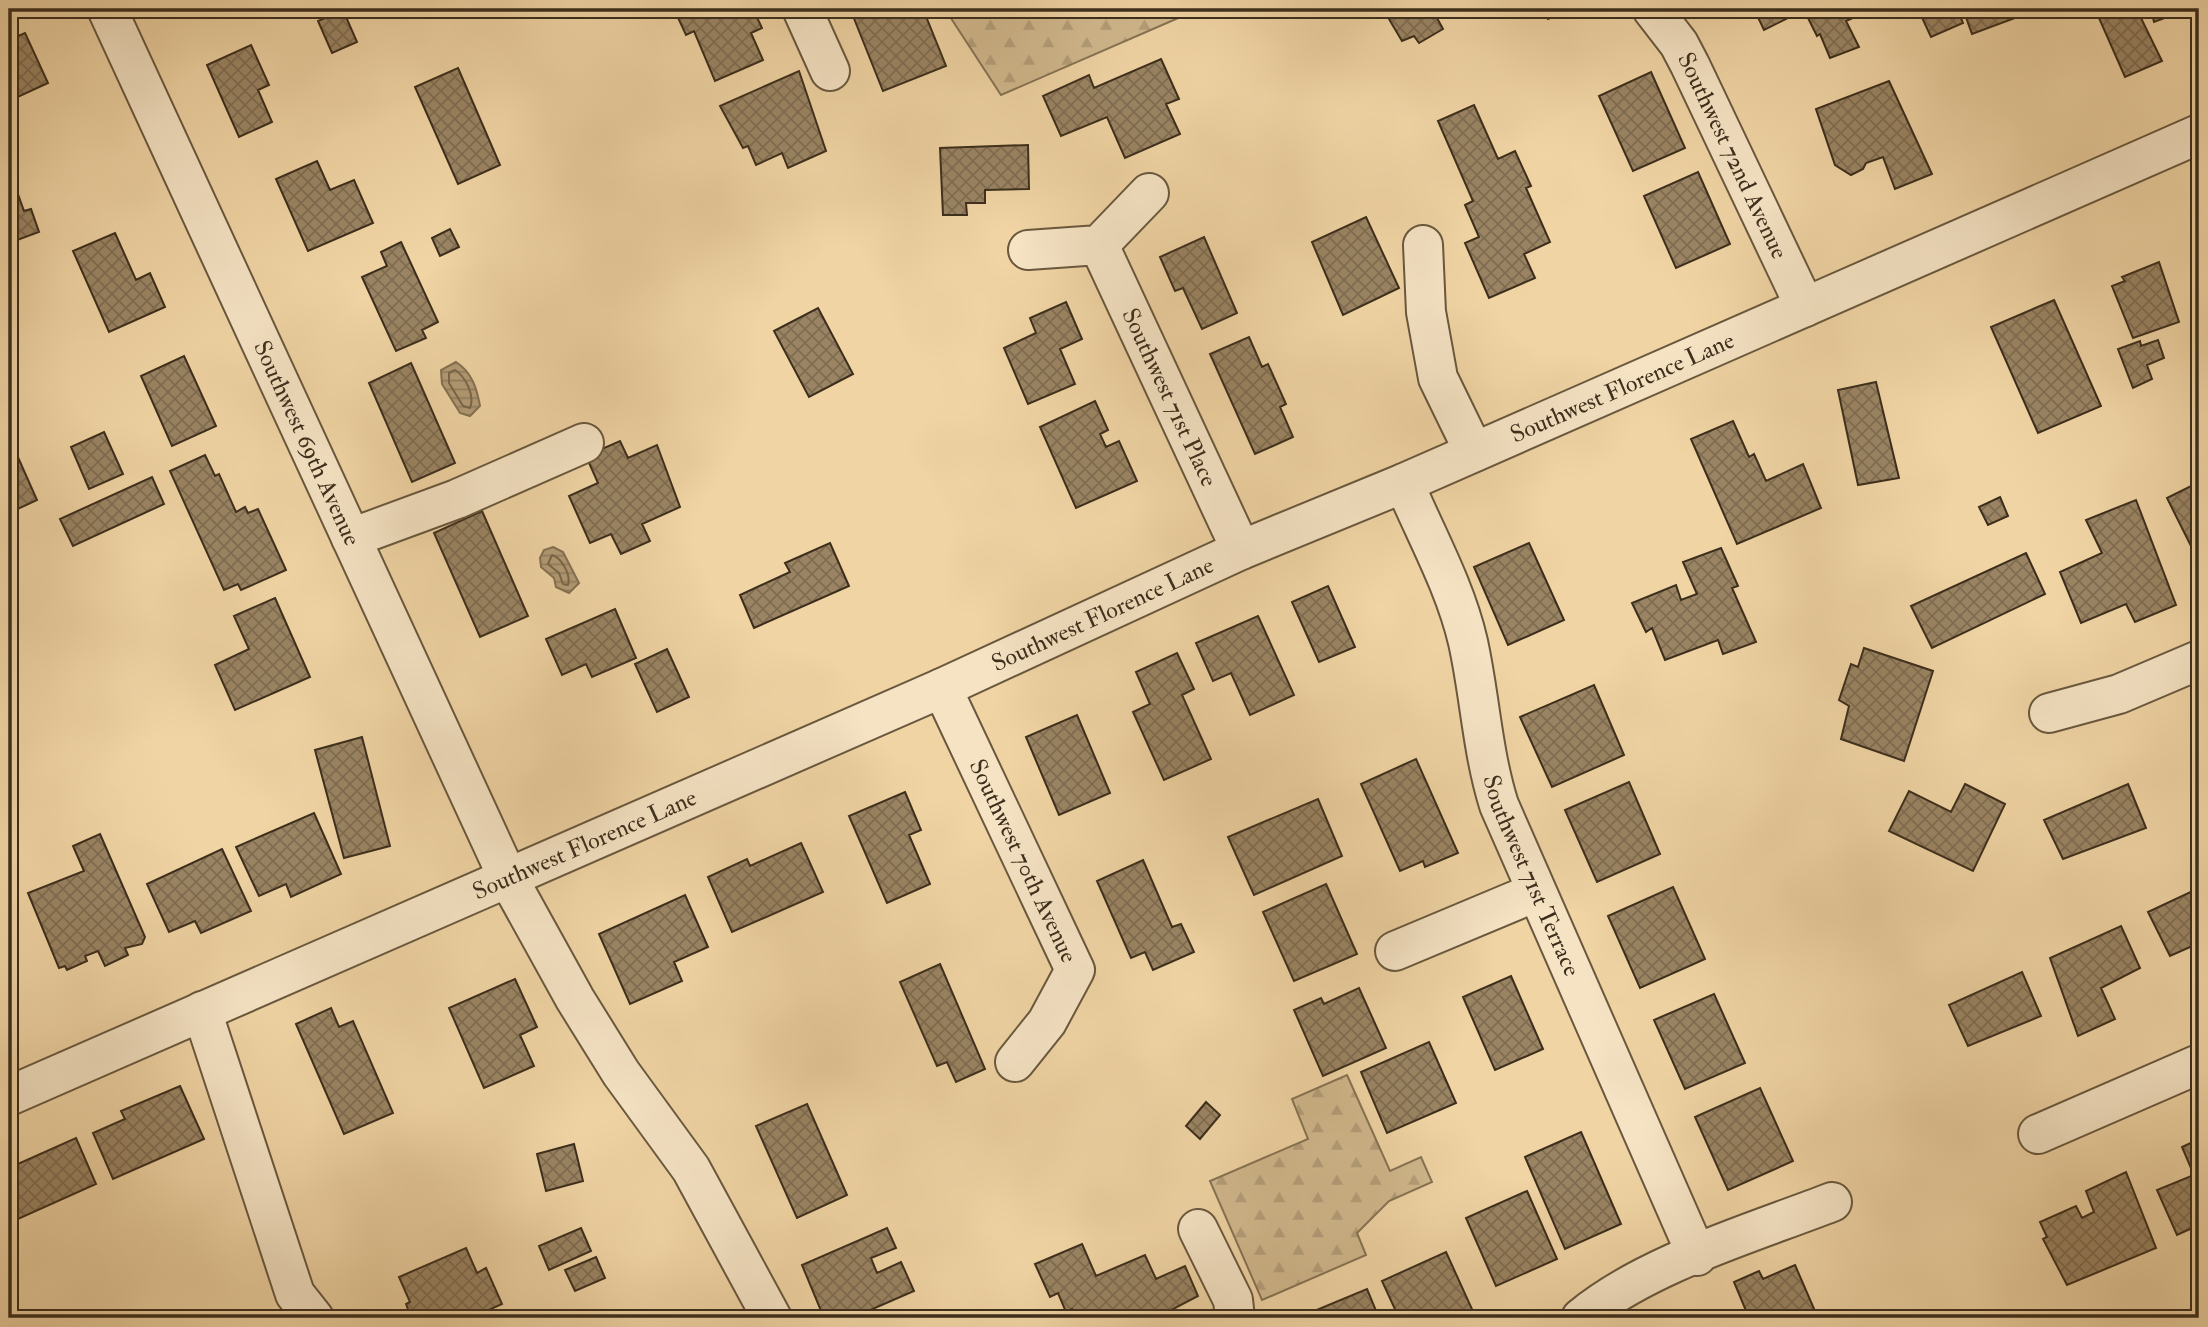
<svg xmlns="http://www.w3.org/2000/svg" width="2208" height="1327" font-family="'IM FELL Double Pica',serif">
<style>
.forest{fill:url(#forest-firs);stroke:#867354;stroke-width:2}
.water{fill:url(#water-rules);stroke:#837052;stroke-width:2}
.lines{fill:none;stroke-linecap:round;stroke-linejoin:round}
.shore{stroke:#786549;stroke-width:2}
.building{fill:url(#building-cross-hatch);stroke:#3c2e1c;stroke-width:2}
.minor-casing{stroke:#69583e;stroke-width:42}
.minor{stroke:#f5e3c4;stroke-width:38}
.labels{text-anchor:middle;stroke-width:7;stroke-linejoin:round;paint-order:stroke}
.street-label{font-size:24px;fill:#3c2e1c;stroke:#f5e3c4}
</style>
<defs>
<pattern id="forest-firs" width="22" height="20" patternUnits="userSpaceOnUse" patternTransform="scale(1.75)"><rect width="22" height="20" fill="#d1b88d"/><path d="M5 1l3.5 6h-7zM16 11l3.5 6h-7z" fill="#b49e79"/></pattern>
<pattern id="water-rules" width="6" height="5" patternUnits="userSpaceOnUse" patternTransform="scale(1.75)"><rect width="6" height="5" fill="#b39c76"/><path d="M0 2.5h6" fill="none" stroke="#938060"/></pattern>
<pattern id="building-cross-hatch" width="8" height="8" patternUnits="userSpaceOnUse" patternTransform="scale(1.75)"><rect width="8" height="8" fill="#9a8463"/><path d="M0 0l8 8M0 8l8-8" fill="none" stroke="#7f6c51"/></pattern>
</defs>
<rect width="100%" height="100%" fill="#f0d4a4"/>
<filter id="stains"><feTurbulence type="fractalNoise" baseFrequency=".00286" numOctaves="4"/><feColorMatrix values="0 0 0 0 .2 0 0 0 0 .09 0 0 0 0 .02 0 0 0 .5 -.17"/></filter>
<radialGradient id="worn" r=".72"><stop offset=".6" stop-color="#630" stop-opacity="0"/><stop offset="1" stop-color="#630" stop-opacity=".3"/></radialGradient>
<!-- forest -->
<path class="forest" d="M945,9H1199L1001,95Z
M1347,1075L1390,1171L1421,1157L1432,1182L1389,1201L1357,1233L1366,1255L1262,1300L1210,1181L1308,1139L1292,1099Z"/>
<!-- water -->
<path class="water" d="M456,362C472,372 477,389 480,406L470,416L460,413L442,384L441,370Z
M553,547L563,552L579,583L569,593L556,587L554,578L541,567L540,558L544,550Z"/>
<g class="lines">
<!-- shore -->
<path class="shore" d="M455,370C466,377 475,396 470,408L463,406L449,383V373Z
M552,555C562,558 571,575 568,585L563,584L559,573L548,564Z"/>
</g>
<!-- building -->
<path class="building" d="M674,9H753L762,28L751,33L763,60L715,81L694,31L686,35Z
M842,9H923L946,66L883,91L851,11L844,14Z
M1397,9H1432L1443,29L1419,43L1414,36L1402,41L1386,14Z
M1543,9H1572L1548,19Z
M1754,9H1851L1855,17L1846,21L1859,47L1830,58L1820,34L1817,36L1804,10L1764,30Z
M1918,9H1957L1963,23L1931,37Z
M1963,9H2034V11L1972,34Z
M2095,9H2189L2154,22L2151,9L2138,12L2162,61L2125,77Z
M343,10L357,42L332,53L318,21Z
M25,33L48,83L9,101V40Z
M251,45L269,85L258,90L272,122L239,137L207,65Z
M1161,59L1179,99L1166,104L1180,134L1125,158L1107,117L1061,136L1043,96L1089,75L1094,88Z
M458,68L500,165L458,184L415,87Z
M799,71L826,151L788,168L782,153L756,165L748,146L743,148L720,106Z
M1651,72L1685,148L1633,171L1599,96Z
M1889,81L1932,174L1895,189L1883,157L1866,163L1863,169L1851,175L1835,165L1816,109Z
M1474,105L1498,159L1515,151L1531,186L1526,188L1550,242L1524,254L1535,278L1489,298L1465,243L1479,237L1465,205L1473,201L1438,121Z
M1028,145L1029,189L985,190V203H966L967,215H943L940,148Z
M317,161L330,190L354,180L373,223L308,251L276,179Z
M1698,172L1730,244L1676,268L1644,196Z
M14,183L24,211L31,209L39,232L9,243V185Z
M1366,217L1399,288L1343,315L1312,242Z
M450,229L459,247L440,256L432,238Z
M115,233L136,280L150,273L165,307L109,332L73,251Z
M1204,237L1237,313L1202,329L1183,288L1175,291L1160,257Z
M401,242L438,322L422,330L426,338L396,351L362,277L387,266L381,252Z
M2159,262L2179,322L2133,338L2112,286L2125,281L2122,277Z
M2054,300L2101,406L2038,433L1991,327Z
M1066,302L1082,339L1060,349L1075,384L1028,404L1004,348L1036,333L1030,318Z
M818,308L853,374L809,397L774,331Z
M1249,337L1262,367L1268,364L1286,404L1280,407L1293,437L1255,454L1210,354Z
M2158,340L2164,358L2147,365L2152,379L2133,388L2118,349L2140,341L2141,346Z
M184,356L216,426L172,446L141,376Z
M411,363L455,463L412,482L369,383Z
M1876,382L1899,478L1858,485L1838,390Z
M1095,401L1108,430L1100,434L1106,447L1119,441L1137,481L1076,508L1040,427Z
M1733,421L1749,457L1754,454L1766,481L1803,464L1821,508L1737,544L1691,439Z
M104,432L123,474L89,489L71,447Z
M9,437L37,500L9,513Z
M620,441L628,458L657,445L680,507L642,524L650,541L621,554L611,534L590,543L569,496L598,483L586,456Z
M205,455L215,476L219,474L236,512L245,507L248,513L258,509L286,570L241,590L238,584L224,590L170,471Z
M152,477L164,504L73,546L60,519Z
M2199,482V562L2167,498Z
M2000,497L2008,516L1988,525L1979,507Z
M2136,500L2176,605L2135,622L2126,604L2081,623L2060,572L2102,553L2086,520Z
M482,511L528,616L480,637L434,533Z
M830,543L849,586L754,628L740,595L790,572L785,563Z
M1529,543L1564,620L1508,645L1474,567Z
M1721,548L1738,586L1732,588L1756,642L1723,654L1718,640L1665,660L1652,628L1646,632L1632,603L1676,585L1681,600L1697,594L1683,562Z
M2026,553L2045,594L1932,648L1911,606Z
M1328,586L1355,647L1319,662L1292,602Z
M275,598L310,677L235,710L215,665L249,649L234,616Z
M615,609L636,658L592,677L586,664L562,675L546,639Z
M1258,616L1294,695L1250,715L1231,673L1213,681L1196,643Z
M1864,648L1933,671L1904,761L1841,739L1849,706L1839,700L1851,664L1858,667Z
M667,649L689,697L657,712L635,664Z
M1177,653L1194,689L1182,695L1211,759L1164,780L1133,712L1150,704L1136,672Z
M1594,685L1624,755L1552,787L1520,717Z
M1077,715L1110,793L1059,815L1026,737Z
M362,737L390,846L344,858L315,750Z
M1416,759L1458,853L1425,867L1423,861L1400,871L1361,784Z
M1629,782L1660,854L1597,882L1565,810Z
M1965,784L2005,804L1973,871L1889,831L1909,791L1951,812Z
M2128,784L2146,828L2063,859L2044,820Z
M905,792L921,830L909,835L930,884L887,903L849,816Z
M1318,799L1342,856L1254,895L1228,837Z
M314,813L341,874L291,897L286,884L259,896L236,847Z
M100,834L145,937L142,944L125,948L128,955L105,966L98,951L85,956L87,961L67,970L65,966L59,968L28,893L84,871L73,846Z
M801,843L823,892L732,932L708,877L747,859L750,866Z
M222,849L251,911L201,933L195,921L169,932L147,884Z
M1143,860L1172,927L1181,924L1194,952L1153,970L1145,952L1131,958L1097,881Z
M1326,884L1357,954L1294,981L1263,912Z
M1673,887L1705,959L1640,988L1608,916Z
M2199,888V943L2170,956L2148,912Z
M685,895L708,947L674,962L682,981L630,1004L599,934Z
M2121,926L2140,968L2101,988L2115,1019L2078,1036L2050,958Z
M940,964L985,1069L956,1082L947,1062L937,1066L900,982Z
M2022,972L2041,1016L1968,1046L1949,1005Z
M1511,976L1543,1049L1495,1070L1463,997Z
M515,979L537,1027L520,1035L534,1066L484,1088L449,1008Z
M1359,988L1386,1048L1323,1076L1294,1010L1321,998L1324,1004Z
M1714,994L1745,1063L1685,1089L1654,1020Z
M331,1008L339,1027L353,1021L393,1113L344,1134L296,1024Z
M1429,1042L1456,1103L1387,1133L1361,1072Z
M180,1086L204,1139L113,1179L93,1133L125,1119L121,1111Z
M1760,1088L1793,1161L1728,1190L1695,1117Z
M1206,1102L1220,1115L1200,1139L1186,1126Z
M807,1104L847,1195L797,1218L756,1126Z
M1581,1132L1621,1224L1565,1249L1525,1157Z
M76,1138L96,1184L9,1223V1168Z
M2199,1139V1225L2177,1235L2157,1190L2194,1175L2182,1147Z
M574,1144L583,1181L546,1191L537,1154Z
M2126,1172L2156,1248L2067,1285L2043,1239L2047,1237L2040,1222L2076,1206L2082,1218L2094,1212L2086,1191Z
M1527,1191L1557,1259L1496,1286L1466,1218Z
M581,1228L591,1251L549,1270L539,1246Z
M887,1228L896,1248L871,1258L877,1273L901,1262L914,1291L852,1318H824L802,1265Z
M1082,1244L1096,1276L1145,1255L1156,1279L1185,1266L1198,1296L1156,1318H1076L1072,1309L1066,1312L1058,1293L1050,1297L1035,1264Z
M466,1248L477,1273L486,1268L502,1304L471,1318H404L403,1315L409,1312L406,1304L410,1302L399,1277Z
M1446,1252L1476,1318H1399L1382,1281Z
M596,1257L605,1278L575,1291L565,1270Z
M1795,1265L1818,1318H1749L1734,1282L1759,1271L1763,1279Z
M1367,1289L1379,1318H1303L1302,1316Z"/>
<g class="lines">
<!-- minor casing -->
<g class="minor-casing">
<g id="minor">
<path id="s1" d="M107,9L508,878L575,999L621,1073L691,1169L772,1318"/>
<path d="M802,9L830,71"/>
<path id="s2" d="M1652,9L1679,44L1690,65L1805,307"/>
<path id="s3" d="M1099,245L1241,550"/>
<path d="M1423,245L1426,312L1438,378L1474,452"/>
<path d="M1028,250L1099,245L1149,193"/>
<path id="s4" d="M1404,483C1426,535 1455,586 1468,642C1480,696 1482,751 1499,805L1697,1256"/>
<path d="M351,538L457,499L584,443"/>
<path id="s5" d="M942,688L1075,970L1047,1022L1015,1062"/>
<path d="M2049,713L2119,694L2199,660"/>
<path d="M1395,951L1536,892"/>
<path d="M202,1011L295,1294L314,1318"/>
<path id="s6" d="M9,1096L942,688L1241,550L1404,483L2199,134"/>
<path d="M2038,1134L2199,1064"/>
<path d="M1198,1229L1233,1300L1235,1318"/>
<path d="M1581,1318C1646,1264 1752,1233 1832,1202"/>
</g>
</g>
<!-- minor -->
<use href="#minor" class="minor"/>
</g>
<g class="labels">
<!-- street labels -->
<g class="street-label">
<text dy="8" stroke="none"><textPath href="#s2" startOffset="168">Southwest 72nd Avenue</textPath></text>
<text dy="8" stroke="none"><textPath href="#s6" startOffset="1762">Southwest Florence Lane</textPath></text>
<text dy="8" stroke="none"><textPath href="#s3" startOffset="168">Southwest 71st Place</textPath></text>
<text dy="8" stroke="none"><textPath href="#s1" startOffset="478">Southwest 69th Avenue</textPath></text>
<text dy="8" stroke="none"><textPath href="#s6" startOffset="1195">Southwest Florence Lane</textPath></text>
<text dy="8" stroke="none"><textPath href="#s6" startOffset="628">Southwest Florence Lane</textPath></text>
<text dy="8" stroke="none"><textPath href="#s5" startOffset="191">Southwest 70th Avenue</textPath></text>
<text dy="8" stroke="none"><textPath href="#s4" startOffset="415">Southwest 71st Terrace</textPath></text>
</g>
</g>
<!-- margin -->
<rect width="2208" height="1327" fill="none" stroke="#f0d4a4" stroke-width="35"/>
<rect x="10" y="10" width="2187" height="1306" fill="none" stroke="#3c2e1c" stroke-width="3.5"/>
<rect x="18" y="18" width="2173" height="1292" fill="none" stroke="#3c2e1c" stroke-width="2"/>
<rect width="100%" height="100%" filter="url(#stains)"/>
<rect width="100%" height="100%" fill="url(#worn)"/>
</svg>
